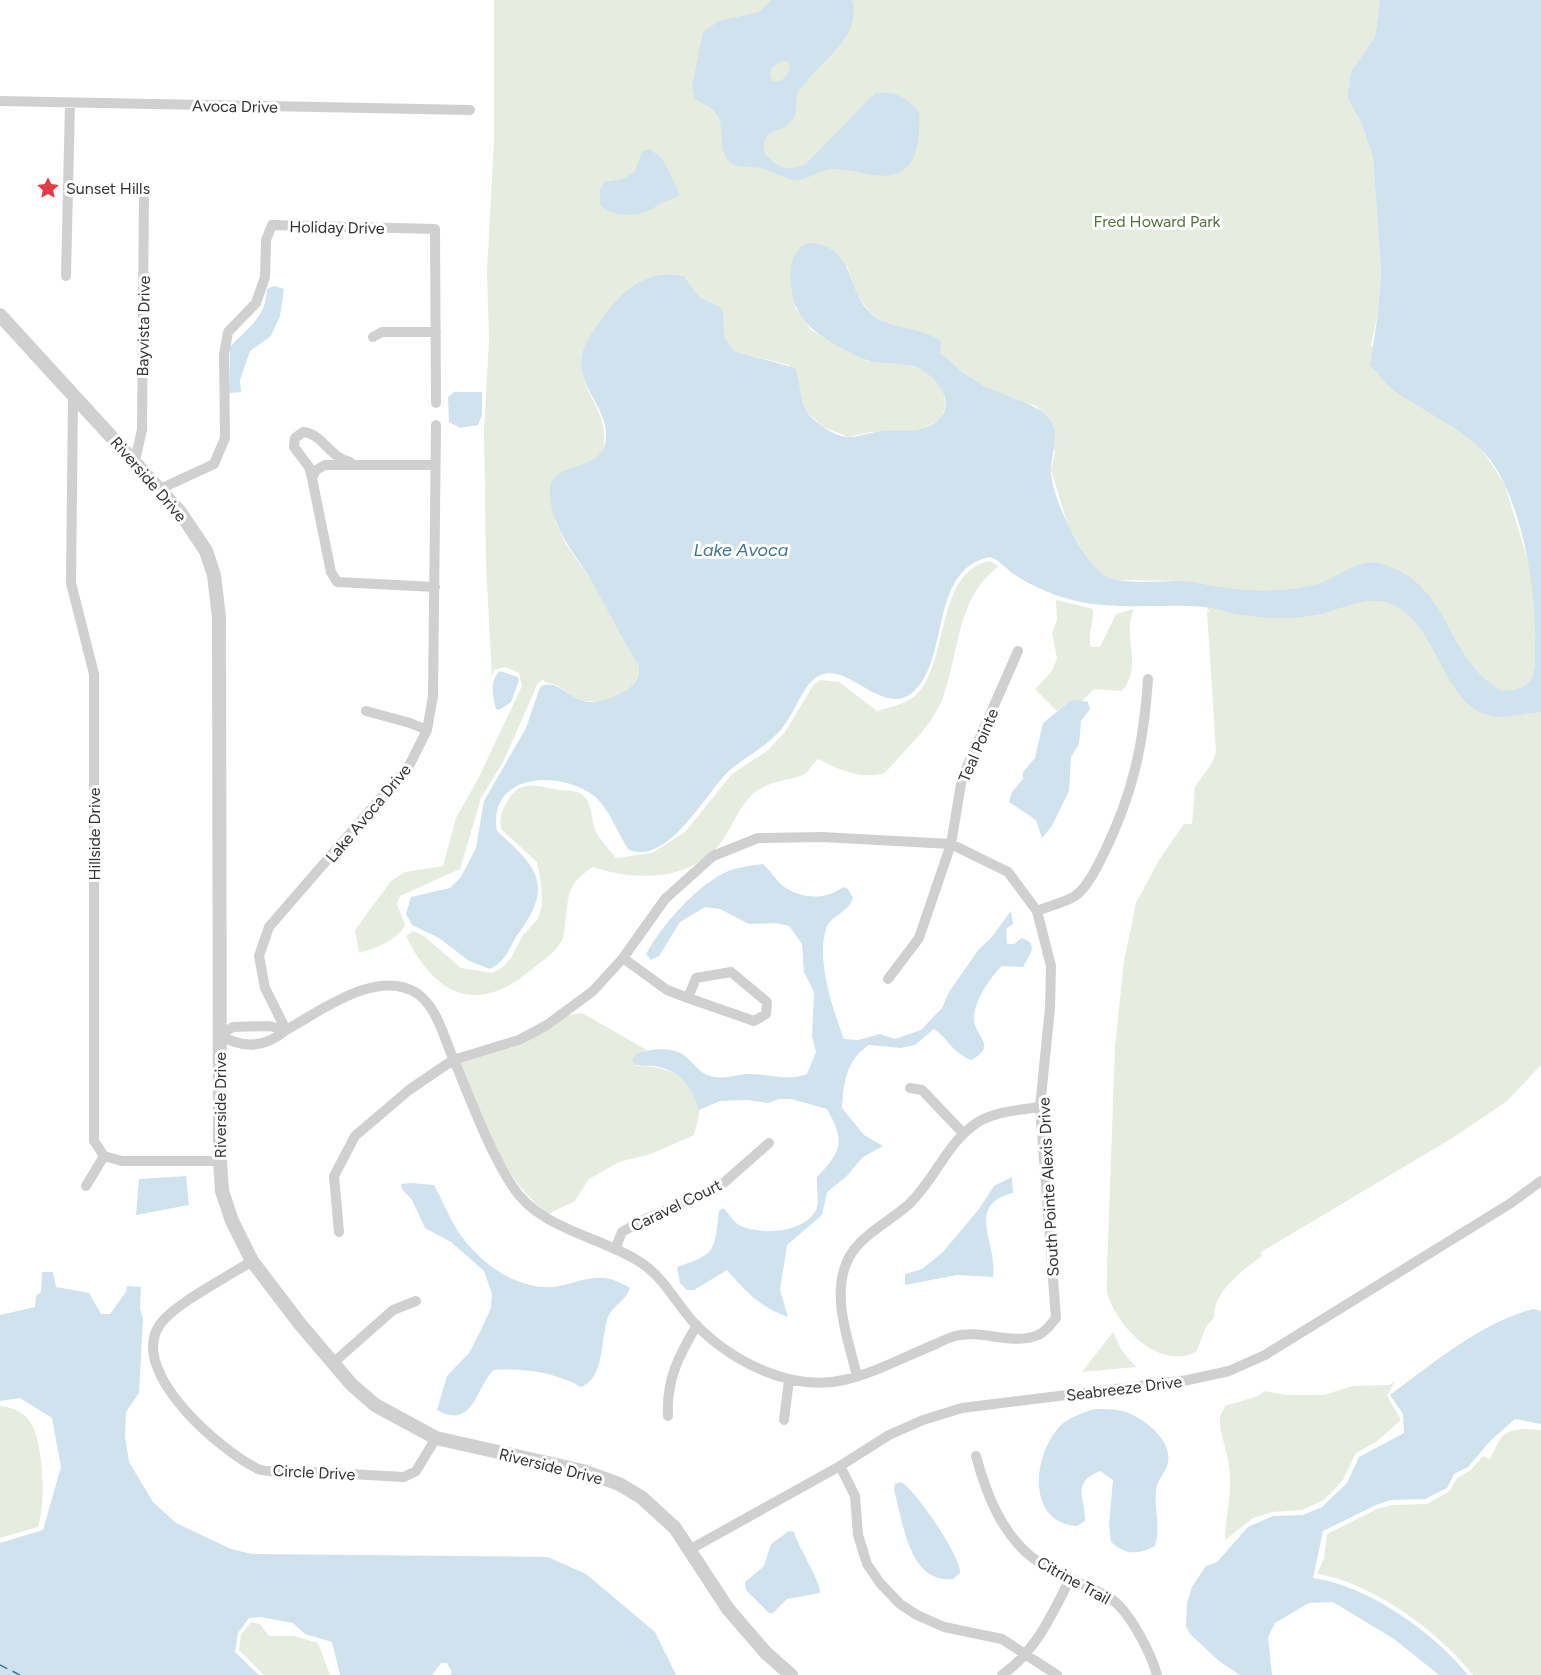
<svg xmlns="http://www.w3.org/2000/svg" width="1541" height="1675" font-family="Figtree,sans-serif">
<style>
.green{fill:#e6ecdf}
.water{fill:#cfe2ee;fill-rule:evenodd}
.lines{fill:none;stroke-linecap:round;stroke-linejoin:round}
.ferry{stroke:#3f7597;stroke-width:1.5;stroke-dasharray:8 6;stroke-linecap:butt}
.minor{stroke:#d0d0d0;stroke-width:10}
.tertiary{stroke:#d0d0d0;stroke-width:14}
.labels{text-anchor:middle;stroke-width:6;stroke-linejoin:round;paint-order:stroke}
.street-label{font-size:16px;fill:#333;stroke:#fff}
.poi-label{font-size:16px;fill:#333;stroke:#fff;text-anchor:start}
.park-label{font-size:16px;fill:#56703f;stroke:#fff}
.water-label{font-size:18px;font-style:italic;fill:#3f7597;stroke:#fff}
</style>
<rect width="100%" height="100%" fill="#fff"/>
<!-- green -->
<path class="green" d="M494,0H1380L1375,37L1351,71L1347,98L1361,122L1373,157L1381,272L1378,313L1371,345L1421,407L1454,426L1481,448L1505,485L1530,568L1536,616L1534,675L1541,687V1065L1507,1101L1454,1137L1261,1252L1262,1256C1242,1270 1213,1292 1214,1318L1206,1327L1196,1352C1160,1370 1119,1329 1108,1296C1106,1288 1107,1277 1107,1269L1115,1047L1124,961L1136,903L1159,860L1184,824H1192L1195,787L1212,763L1216,752L1207,611L1210,612L1186,581L1117,580L1106,577L1093,567L1068,526L1051,470L1055,451L1037,406L1007,398L979,384L908,330L885,322L871,314L858,296L847,266L795,307L811,330L858,357L867,361L900,362L929,373L939,382L944,394L945,408L941,419L916,432H871L848,437L823,427L806,411L789,365L734,351L725,338L723,313L719,306L699,297L684,276C642,266 612,300 593,332C587,342 580,350 581,362C582,395 611,414 603,450L555,521L566,544L595,586L639,666C641,693 603,706 581,700C572,698 565,689 556,685C551,683 548,685 543,680L538,683L503,762L481,798L460,869L400,896L397,904L405,925C400,938 373,951 359,952L355,930L391,881L405,872L443,866L456,818L478,779L522,686L519,673L505,667L494,670L492,677L486,564L484,430L489,340L487,271L494,140Z
M990,561L999,566C955,599 960,653 942,700C930,729 905,749 885,773C860,780 841,770 818,759C813,763 810,770 806,773C794,781 771,779 754,793C736,809 731,833 715,850C681,882 633,880 593,867C566,884 569,895 565,925C564,931 564,937 561,942C553,955 539,963 527,973C474,1016 433,992 406,936L413,931L424,936L461,968L492,973L503,967L511,958L523,935L538,919L542,905L541,882L537,862L501,829C499,819 502,811 507,802C520,778 536,786 559,790C568,792 578,789 585,797C593,807 591,821 596,832C601,841 610,850 616,858L652,853L685,832L732,774L767,751L785,732L814,684L821,680L839,682L877,711C890,707 906,704 916,695C950,662 935,571 990,561Z
M1056,600L1093,609C1094,624 1087,633 1091,647H1100L1116,614L1134,609C1121,635 1144,666 1122,691L1094,689L1082,701H1070L1057,711L1035,689L1052,671L1057,658L1052,633L1057,620Z
M582,1013L647,1050L635,1054L638,1066C665,1065 700,1078 699,1111C699,1119 696,1127 694,1135L651,1154L619,1162L589,1179L575,1201L548,1214C501,1179 483,1116 460,1063L521,1045L569,1015Z
M1113,1332L1122,1351L1136,1367L1082,1372Z
M1395,1381L1387,1396L1401,1420L1376,1442L1356,1453L1343,1480L1324,1500L1302,1510L1272,1512L1253,1518L1225,1540C1225,1519 1231,1499 1230,1478C1230,1460 1223,1443 1220,1426V1417L1225,1406L1258,1396L1264,1391L1286,1395H1323L1353,1386L1389,1385Z
M0,1406C10,1407 22,1411 29,1420C44,1440 46,1504 38,1527L0,1538Z
M1527,1429L1541,1430V1675H1473C1440,1632 1371,1582 1317,1574L1324,1558L1327,1534L1377,1509L1392,1505L1427,1504L1450,1491L1457,1478L1471,1470L1483,1456L1490,1459C1501,1437 1501,1430 1527,1429Z
M251,1622L260,1624L269,1636H294L318,1643L330,1675H264L239,1650L241,1635Z"/>
<!-- water -->
<path class="water" d="M772,0H852C862,35 827,56 807,81C805,84 800,88 798,92C795,100 798,110 793,119C782,136 759,125 765,154C778,168 789,172 806,164L875,93C896,92 905,95 919,112C920,129 920,161 902,171C881,183 856,168 834,169C820,169 809,180 796,180C783,179 773,170 761,168C751,166 738,169 730,162C718,152 725,128 717,115C713,107 702,104 695,99L692,86L703,32L719,21L759,12ZM782,61L788,62L790,67C787,75 783,84 772,81L770,73L772,67Z
M1380,0H1541V712C1525,713 1507,719 1491,716C1442,706 1438,622 1391,604C1366,594 1341,610 1316,615C1291,620 1260,618 1235,614C1225,612 1214,607 1204,607C1171,604 1137,608 1104,605C1072,603 1042,592 1015,575C1006,569 1000,560 990,557C928,569 951,661 912,693C880,719 842,651 812,681C802,690 793,715 783,727C768,746 748,755 730,770C708,789 667,869 628,849C617,832 609,808 593,795C558,769 487,774 497,831C538,868 554,885 518,934C508,949 507,960 490,969L469,961L439,938L412,925L406,914L411,897L450,888L461,877L476,848L484,801L526,728L540,687C555,679 564,693 578,699C592,706 610,699 623,692C634,686 640,679 639,666C623,640 610,614 595,587C578,556 552,532 550,494C548,461 595,472 604,447C615,416 581,393 581,362C581,349 587,341 594,330C614,298 643,266 684,276L699,297L719,306L723,312L725,338L734,351L795,368C800,381 800,401 807,412C815,423 835,437 849,437C861,437 872,431 885,431C901,430 914,433 929,426C962,411 940,376 915,367C898,361 881,365 866,360C858,358 852,353 845,350C820,336 798,324 792,293C790,278 788,263 798,250C803,243 811,242 818,244C856,252 847,296 874,316C894,330 921,327 941,341L940,353C952,363 965,375 979,383C999,396 1038,402 1050,420C1060,435 1052,453 1051,468C1049,494 1083,562 1104,575C1121,586 1163,580 1185,581C1197,582 1208,586 1220,587C1250,592 1281,592 1310,586C1336,581 1359,554 1386,565C1453,589 1444,658 1502,691C1538,689 1534,676 1535,646C1537,591 1521,486 1479,447C1454,424 1423,411 1395,391C1386,385 1378,373 1370,365L1378,313L1381,272L1373,157L1361,122L1347,98L1351,71L1375,37Z
M649,149L662,158L680,195C673,199 669,200 662,202C658,204 655,208 650,210C636,217 612,217 600,205V189L605,182L622,179L635,172L642,151Z
M274,286L284,289L280,316L271,336L250,351L240,380L241,392L229,393L230,347C248,327 266,318 267,289Z
M454,392H482V415L478,425L460,428L449,422L448,397Z
M500,671L518,677L519,680L511,702L499,710L496,709C493,697 489,680 500,671Z
M1078,700L1088,702L1090,709L1081,721L1079,744L1071,757L1069,791L1052,826L1042,838L1036,820L1009,802L1012,792L1023,779V772L1035,758L1043,723L1070,701Z
M763,864C770,870 775,879 782,885C799,899 825,901 843,887L848,889L853,898C849,912 830,916 826,929C816,960 833,1010 844,1039L858,1040L880,1034L895,1039L921,1030L942,1008L949,992L979,949L990,939L1011,911L1013,924L1006,929L1007,944H1014L1022,938L1031,943L1032,950L1023,967L1002,966C990,978 976,998 974,1016C972,1036 1000,1045 971,1060C951,1052 949,1039 934,1029L915,1045L901,1048L869,1045C847,1059 843,1083 842,1108L864,1135L883,1146L863,1157L846,1177L827,1192L822,1215L787,1245L780,1290L788,1317C761,1308 745,1291 727,1270L694,1290H687L680,1283L677,1267C717,1254 714,1251 719,1211L723,1208C729,1213 732,1221 739,1225C760,1236 804,1233 816,1210C820,1200 816,1188 817,1177C841,1152 846,1142 827,1109L791,1099H779L768,1103L748,1100L720,1101L699,1110C692,1086 680,1070 654,1066C645,1065 640,1068 632,1061L635,1054C650,1049 672,1046 685,1056C694,1063 699,1073 710,1076C724,1080 735,1075 747,1074C768,1073 787,1082 807,1074L816,1052L812,1036L814,992L804,972L802,944L789,926L776,923L749,924L720,909L705,907L680,922L659,956L651,960L646,954C662,925 699,882 731,870C741,867 753,865 763,864Z
M186,1176L189,1205L136,1215L139,1179Z
M1012,1177L1013,1193C964,1205 998,1244 993,1277L957,1275L905,1285V1274L922,1269L943,1252L979,1209L994,1186Z
M411,1183L434,1185C444,1203 452,1225 465,1241C487,1268 523,1293 560,1286C590,1279 602,1271 630,1288C627,1300 613,1305 608,1317C600,1340 605,1378 581,1387C554,1372 525,1368 494,1370C477,1383 474,1432 437,1410L447,1376L469,1353L481,1330L491,1308L492,1294L484,1271L451,1242L425,1228L412,1200L402,1189L401,1184Z
M42,1272H53L56,1287L89,1293L101,1314H110L126,1292L127,1286L141,1287L140,1308L143,1318L139,1393L126,1412L125,1436L129,1462L153,1502L176,1523L231,1549L252,1554L548,1557L586,1574L655,1632L676,1675H450L452,1672L447,1663H441L432,1675H340L332,1642L305,1634L293,1623L261,1617L249,1618L238,1633L235,1652L259,1675H0V1543L43,1530L61,1467L52,1418L20,1398L0,1401V1315L35,1307L36,1296L41,1292Z
M1533,1309L1541,1311V1424L1515,1419L1490,1441L1468,1467L1454,1474L1447,1488L1425,1499L1391,1500L1376,1505L1323,1531L1313,1578C1369,1586 1433,1632 1468,1675H1439L1394,1639L1333,1602L1309,1603L1275,1623L1268,1637L1272,1675H1240L1219,1661L1190,1634L1186,1626L1187,1603L1192,1587L1206,1566L1217,1562L1248,1527L1273,1516L1303,1515L1322,1507L1347,1483L1359,1457L1404,1433L1403,1414L1390,1395C1435,1362 1479,1324 1533,1309Z
M1094,1409C1104,1409 1117,1409 1126,1412C1145,1419 1172,1440 1168,1462C1166,1473 1157,1479 1156,1491C1154,1510 1161,1527 1155,1546C1138,1555 1125,1555 1111,1542L1109,1525L1113,1480L1100,1471C1071,1483 1085,1496 1085,1521L1077,1526C1025,1523 1033,1453 1061,1425C1069,1417 1084,1413 1094,1409Z
M901,1482C915,1489 962,1558 960,1573L953,1579C908,1584 903,1520 894,1490L895,1484Z
M789,1531L794,1532C799,1549 821,1582 820,1593L787,1599L773,1613H769L746,1590L745,1582L764,1566L771,1544Z"/>
<g class="lines">
<!-- ferry -->
<path class="ferry" d="M0,1665L20,1675"/>
<!-- minor -->
<path class="minor" d="M0,101L470,110
M66,276L70,103
M373,337L382,332H436
M73,396L71,583L94,674V1141L104,1156L122,1161H220
M135,460L142,430L144,193
M312,478L309,467L294,447L295,438L303,432C322,433 330,458 350,462
M160,489L214,464L225,438L224,355L228,332L256,303L265,277L266,240L272,225L435,229L436,403
M435,587L337,582L331,572L312,478L316,470L325,465H435
M366,711L410,723L427,730
M1037,911C1048,906 1064,903 1075,896C1088,887 1098,865 1105,851C1133,793 1144,743 1148,679
M623,958L667,990L688,998
M731,972L767,1002L766,1014L754,1021L688,998L696,978Z
M888,979L919,938L951,844L962,778L1018,651
M269,1026L286,1030C265,1048 243,1049 220,1035L233,1027Z
M910,1088L922,1090L963,1133
M86,1186L104,1156
M339,1232L334,1176L355,1136L409,1090L453,1060L519,1040L547,1025L593,991L623,958L665,899L713,856L758,838L822,837L951,844L1008,872L1037,911L1051,966L1050,1008L1040,1107L1056,1318C1051,1324 1046,1332 1038,1335C1013,1346 981,1329 955,1336C948,1338 942,1341 936,1344C906,1356 875,1373 844,1380C791,1392 733,1362 696,1325C677,1305 664,1277 640,1262C598,1235 539,1230 511,1184C487,1146 471,1100 453,1058C444,1037 437,1008 418,994C378,967 321,1011 286,1030L265,988L259,956L269,927L410,764L427,730L433,696L436,425
M616,1247L622,1232L643,1220L719,1187L769,1143
M252,1261C229,1276 172,1305 159,1326C129,1373 221,1451 258,1469C267,1473 283,1471 294,1471C330,1473 367,1475 404,1477L416,1471L436,1438
M333,1363L393,1310L416,1301
M857,1376C849,1342 832,1299 846,1264C856,1237 888,1223 908,1205C935,1180 947,1142 978,1122C997,1111 1019,1110 1040,1107
M668,1416C666,1380 679,1355 697,1325
M784,1420L789,1380
M976,1456C986,1493 1001,1533 1033,1558C1057,1576 1084,1583 1110,1598C1129,1610 1151,1653 1157,1675
M840,1466L855,1496L858,1535L867,1564L880,1583L900,1604L917,1615L944,1627L1002,1639L1057,1675
M689,1550L840,1466L889,1435L923,1420L962,1408L1188,1380L1229,1371L1265,1355L1511,1203L1541,1181
M1002,1675C1036,1651 1051,1616 1069,1581"/>
<!-- tertiary -->
<path class="tertiary" d="M0,315L180,512L206,551L214,575L219,617L220,1161L222,1191L232,1221L252,1261L300,1324L351,1384L375,1405L436,1438L583,1471L619,1484L641,1497L675,1528L728,1609L766,1653L791,1675"/>
</g>
<!-- icons -->
<defs>
<g id="sight-bare" transform="scale(1.8)"><path d="M0-6L1.8-2.2L6-1.7L2.9 1.2L3.7 5.4L0 3.3L-3.7 5.4L-2.9 1.2L-6-1.7L-1.8-2.2Z" fill="#e63946" stroke="#fff" stroke-width="2.5" paint-order="stroke"/></g>
</defs>
<g fill-rule="evenodd">
<use href="#sight-bare" x="48" y="188"/>
</g>
<g class="labels">
<!-- street labels -->
<g class="street-label">
<text transform="translate(235 106) rotate(1)" y="6">Avoca Drive</text>
<text transform="translate(337 227) rotate(1)" y="6">Holiday Drive</text>
<text transform="translate(143 326) rotate(-89)" y="6">Bayvista Drive</text>
<text transform="translate(149 479) rotate(49)" y="6">Riverside Drive</text>
<text transform="translate(978 745) rotate(-67)" y="6">Teal Pointe</text>
<text transform="translate(368 813) rotate(-50)" y="6">Lake Avoca Drive</text>
<text transform="translate(94 834) rotate(-90)" y="6">Hillside Drive</text>
<text transform="translate(220 1105) rotate(-90)" y="6">Riverside Drive</text>
<text transform="translate(1048 1187) rotate(-93)" y="6">South Pointe Alexis Drive</text>
<text transform="translate(676 1205) rotate(-26)" y="6">Caravel Court</text>
<text transform="translate(1124 1388) rotate(-7)" y="6">Seabreeze Drive</text>
<text transform="translate(551 1466) rotate(14)" y="6">Riverside Drive</text>
<text transform="translate(314 1472) rotate(3)" y="6">Circle Drive</text>
<text transform="translate(1074 1580) rotate(29)" y="6">Citrine Trail</text>
</g>
<!-- poi labels -->
<g class="poi-label">
<text x="66" y="194">Sunset Hills</text>
</g>
<!-- park labels -->
<g class="park-label">
<text x="1157" y="227">Fred Howard Park</text>
</g>
<!-- water labels -->
<g class="water-label">
<text x="741" y="556">Lake Avoca</text>
</g>
</g>
</svg>
